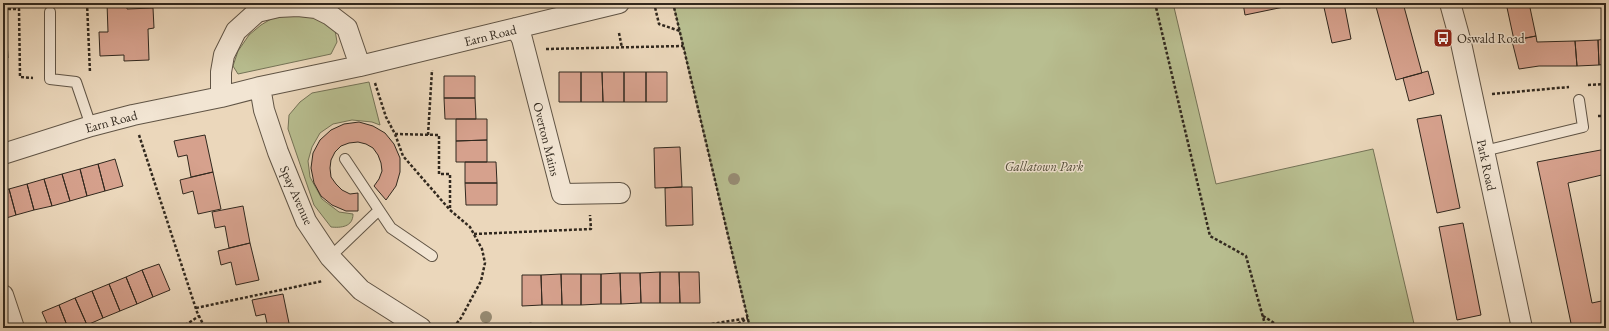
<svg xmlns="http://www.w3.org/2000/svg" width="1609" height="331" font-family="'EB Garamond',serif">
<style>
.green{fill:#b8be90;stroke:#747357}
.building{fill:#d6a18d;stroke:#31281e}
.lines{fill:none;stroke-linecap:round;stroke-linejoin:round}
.lane-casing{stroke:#605445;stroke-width:12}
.street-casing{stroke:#605445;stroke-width:22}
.path{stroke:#31281e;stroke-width:2.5;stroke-dasharray:3 2;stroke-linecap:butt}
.lane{stroke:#f2e5d3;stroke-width:10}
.street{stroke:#f2e5d3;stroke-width:20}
.tree{fill:#978c74}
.labels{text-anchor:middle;stroke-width:3;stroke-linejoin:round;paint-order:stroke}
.street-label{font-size:13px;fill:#31281e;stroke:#f2e5d3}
.poi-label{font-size:13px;fill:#31281e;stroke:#f2e5d3;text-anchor:start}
.park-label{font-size:13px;font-style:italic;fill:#534e3a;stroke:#f2e5d3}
</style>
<rect width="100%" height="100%" fill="#ebd7bb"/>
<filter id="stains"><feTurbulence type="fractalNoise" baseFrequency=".005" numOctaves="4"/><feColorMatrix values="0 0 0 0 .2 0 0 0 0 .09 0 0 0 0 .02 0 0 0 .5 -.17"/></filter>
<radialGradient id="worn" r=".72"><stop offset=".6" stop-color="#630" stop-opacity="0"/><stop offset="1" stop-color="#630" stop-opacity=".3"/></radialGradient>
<!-- green -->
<path class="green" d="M673,3H1173L1216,184L1373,149L1415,328H750Z
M309,13L335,30L337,42L331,54L238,74L233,66L238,51L249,35L261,25L276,16Z
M369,82L380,125L372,122L352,120L333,124L320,133L312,147L308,161L310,177L322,199L339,212L353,214C353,227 341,228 331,227L314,205L288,129L289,115L300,102L312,93Z"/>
<!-- building -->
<path class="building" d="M107,3H127V9L153,8L154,28L148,29L149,60L124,61V55L100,56L99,32H108Z
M1243,3H1303L1245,15Z
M1323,3H1344L1351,39L1332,43Z
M1375,3H1403L1422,73L1396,80Z
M1506,3H1529L1536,36L1514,40Z
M1536,36L1537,42L1575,41L1577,66H1539L1519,69L1512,41Z
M1606,39V64L1599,65L1598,40Z
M1598,40L1599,65L1577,66L1575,41Z
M7,41L8,58H3L4,100H3V42Z
M1428,71L1434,94L1409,101L1403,78Z
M559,72H581V102H559Z
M581,72H602L603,102H581Z
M602,72H624V102H603Z
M624,72H646V102H624Z
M646,72H667V102H646Z
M444,76H475V98H444Z
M444,98H475L476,119H445Z
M1441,115L1460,208L1437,213L1417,119Z
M456,119H487V140L456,141Z
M359,122L373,126L385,133L394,144L400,158V172L396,186L386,200L374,186L379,179L382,171L381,163L378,155L373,148L366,144L358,142L349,143L341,146L335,152L331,160L330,168L331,177L336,184L342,190L350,194L358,193V211H346L332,205L321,196L314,183L311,168L313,153L320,140L331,130L344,124Z
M205,135L213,172L191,177L187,155L178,157L174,141Z
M487,140V162H456V141Z
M680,147L682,187L655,188L654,148Z
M1606,149V174L1568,183L1592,303L1606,300V325L1593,328H1572L1537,162Z
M115,159L123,186L105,191L98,164Z
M465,162H496L497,183H465Z
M98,164L105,191L87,196L80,169Z
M80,169L87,196L70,201L62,174Z
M213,172L221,209L198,214L193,191L183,194L180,180Z
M62,174L70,201L52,206L44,179Z
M44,179L52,206L34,210L27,184Z
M465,183H497V205H466Z
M27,184L34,210L16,215L9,189Z
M682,187H692L693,225L666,226L665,188Z
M9,189L16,215L3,219V190Z
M243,206L250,243L229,248L225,226L215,228L212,212Z
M1463,223L1481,315L1457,320L1439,227Z
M250,243L259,280L236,285L231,262L221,265L218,251Z
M159,264L170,290L153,297L142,270Z
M142,270L153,297L137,304L126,277Z
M660,272H679L680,303H660Z
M660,272V303H641L640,273Z
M679,272H699L700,303H680Z
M620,273L621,304H601V274Z
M620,273H640L641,303L621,304Z
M561,274H581V305H562Z
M561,274L562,305H542L541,275Z
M581,274H601V304L581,305Z
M522,275H541L542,305L522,306Z
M126,277L137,304L120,311L109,284Z
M109,284L120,311L103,318L92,291Z
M92,291L103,318L87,325L75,298Z
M283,294L290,328H268L265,314L256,316L252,300Z
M75,298L87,325L79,328H68L59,305Z
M59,305L68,328H49L42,312Z"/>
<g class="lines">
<!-- lane casing -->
<g class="lane-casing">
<path id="lane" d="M564,3L568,15
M50,12V79L76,82L91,126
M1484,151L1583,127L1579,100
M345,159L391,228L432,256
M330,257L378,211"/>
</g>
<!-- street casing -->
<g class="street-casing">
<path id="street" d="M1450,3L1461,43L1522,328
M516,28L522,39L562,194L620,193
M260,87L264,110L278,152L306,221L330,257L361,290L421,328
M221,97V72L224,55L236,31L257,12L278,7L298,6L316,8L330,15L347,28L360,66
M3,154L91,126L133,115L221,97L260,87L360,66L619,3
M3,295L14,328"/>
</g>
<!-- path -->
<path class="path" d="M9,3V9H19L20,77L33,78
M87,3L90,73
M654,3L659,24L680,31
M673,3L750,328
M1155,3L1210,236L1246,256L1266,328
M619,33L622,48
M546,49L683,46
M375,83L386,117L395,134L403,156L450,210L470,227L482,249L485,263L481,281L461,318L453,328
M1588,85L1606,84
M1492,94L1569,87
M1598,116H1606
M395,134L439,135V174H450V210
M139,135L197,312L205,328
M428,135L432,70
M474,234L591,229L590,215
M196,308L323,281
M1263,316L1282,328
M181,328L199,316
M505,328L530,324L575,328
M687,328L748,318
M729,328L745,320"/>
<!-- lane -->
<use href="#lane" class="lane"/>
<!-- street -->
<use href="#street" class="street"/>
</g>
<!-- trees -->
<g class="tree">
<circle cx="734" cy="179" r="6"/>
<circle cx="486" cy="317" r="6"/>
</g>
<!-- icons -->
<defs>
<g id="bus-square" transform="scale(1)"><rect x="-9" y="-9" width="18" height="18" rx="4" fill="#8f2418" stroke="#f2e5d3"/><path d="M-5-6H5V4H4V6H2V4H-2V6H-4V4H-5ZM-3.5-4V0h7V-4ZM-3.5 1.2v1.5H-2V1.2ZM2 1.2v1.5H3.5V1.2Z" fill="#fff"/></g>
</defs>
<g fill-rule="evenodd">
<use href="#bus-square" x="1443" y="38"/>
</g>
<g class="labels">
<!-- street labels -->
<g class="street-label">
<text transform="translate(490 35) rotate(-14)" y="5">Earn Road</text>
<text transform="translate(111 121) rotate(-15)" y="5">Earn Road</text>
<text transform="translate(547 139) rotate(76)" y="5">Overton Mains</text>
<text transform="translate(1487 165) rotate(78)" y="5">Park Road</text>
<text transform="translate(297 195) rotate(66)" y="5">Spay Avenue</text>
</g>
<!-- poi labels -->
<g class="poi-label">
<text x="1457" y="43">Oswald Road</text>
</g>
<!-- park labels -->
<g class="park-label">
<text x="1044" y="171">Gallatown Park</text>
</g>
</g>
<!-- margin -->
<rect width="1609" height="331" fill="none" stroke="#ebd7bb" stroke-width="16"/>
<rect x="4" y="4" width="1601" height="323" fill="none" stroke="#31281e" stroke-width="2"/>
<rect x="8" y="8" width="1593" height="315" fill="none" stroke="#31281e"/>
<rect width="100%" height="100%" filter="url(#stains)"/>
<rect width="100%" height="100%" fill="url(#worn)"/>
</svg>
